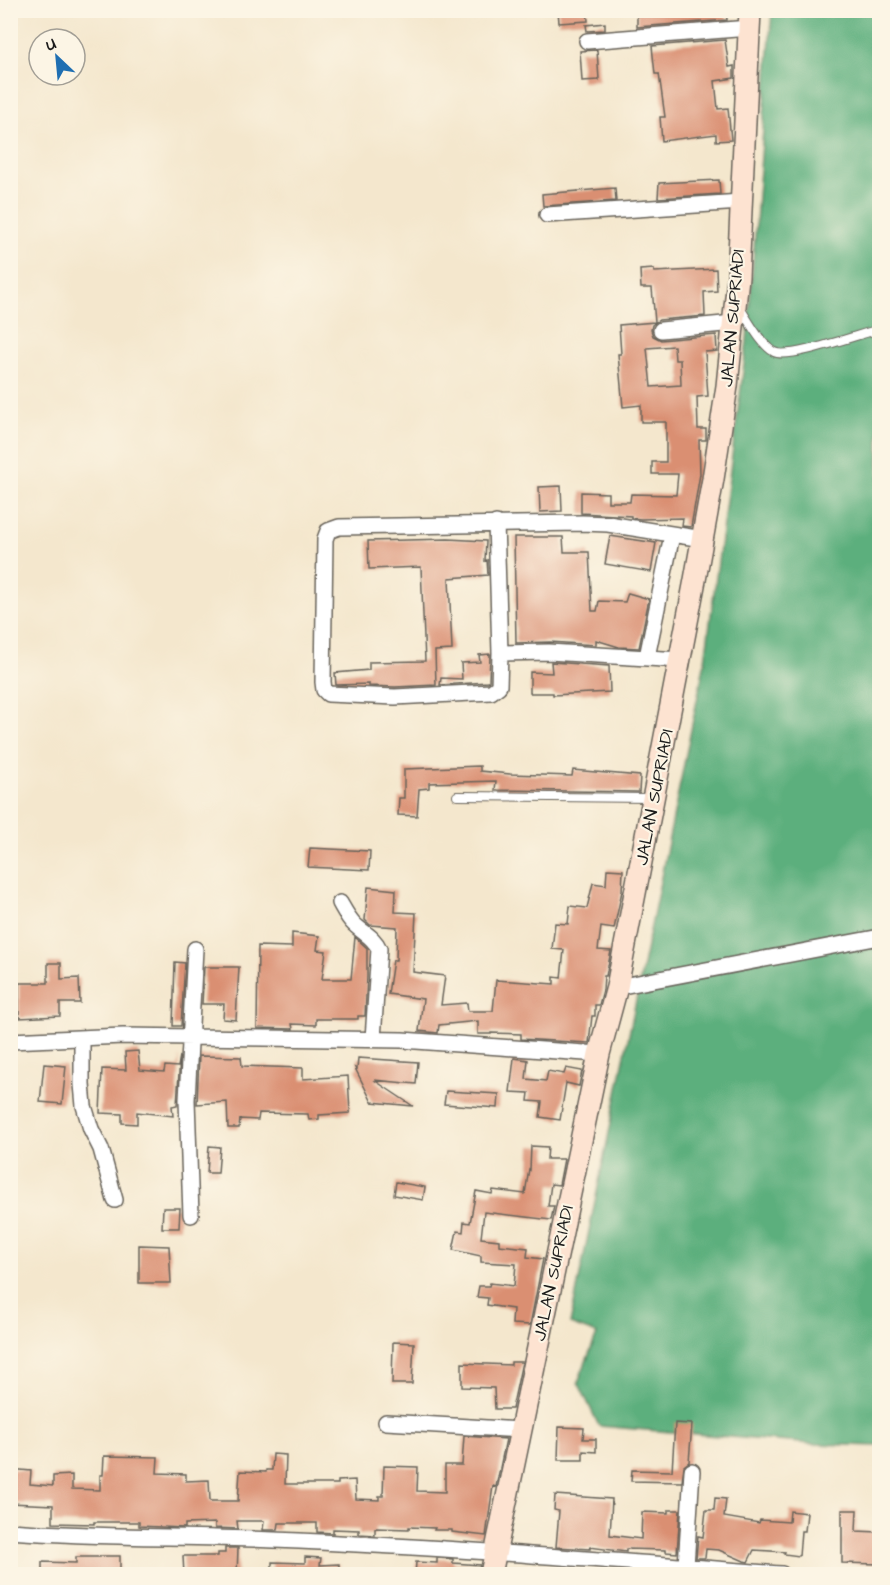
<svg xmlns="http://www.w3.org/2000/svg" width="890" height="1585" font-family="'Architects Daughter',sans-serif">
<style>
.forest{fill:#5caf7d;stroke:#3c664c;stroke-width:1.5}
.building{fill:#da8f72;fill-rule:evenodd}
.lines{fill:none;stroke-linecap:round;stroke-linejoin:round}
.service-casing{stroke:#68635a;stroke-width:10}
.minor-casing{stroke:#68635a;stroke-width:18}
.secondary-casing{stroke:#68635a;stroke-width:24}
.service{stroke:#fff;stroke-width:8}
.minor{stroke:#fff;stroke-width:15}
.secondary{stroke:#fde3d1;stroke-width:21}
.labels{text-anchor:middle;stroke-width:4.5;stroke-linejoin:round;paint-order:stroke}
.street-label{font-size:18px;fill:#1c1c1c;stroke:#fcf5e5}
</style>
<rect width="100%" height="100%" fill="#fcf5e5"/>
<filter id="ink" filterUnits="userSpaceOnUse"><feTurbulence type="fractalNoise" baseFrequency=".0167" numOctaves="2"/><feDisplacementMap in="SourceGraphic" scale="12" xChannelSelector="R" yChannelSelector="G"/><feConvolveMatrix kernelMatrix="1 2 1 2 8 2 1 2 1" color-interpolation-filters="sRGB"/></filter>
<filter id="wash" filterUnits="userSpaceOnUse"><feTurbulence type="fractalNoise" baseFrequency=".008" numOctaves="4" result="noise"/><feDisplacementMap in="SourceGraphic" scale="24" xChannelSelector="R" yChannelSelector="G"/><feGaussianBlur stdDeviation="1.35" result="paint"/><feColorMatrix in="noise" values="0 0 0 0 0 0 0 0 0 0 0 0 0 0 0 0 0 1.4 0 .05"/><feComposite in="paint" operator="in"/></filter>
<g filter="url(#wash)">
<rect width="100%" height="100%" fill="#f4e7cd"/>
<!-- forest -->
<path class="forest" d="M772,11H879V1446L813,1444L599,1426L578,1382L597,1334L570,1324L705,661L747,341Z"/>
<g id="blocks">
<!-- building -->
<path class="building" d="M558,10H587L588,21L559,23Z
M637,10H726L727,20L637,27Z
M605,23V30L587,31L586,25Z
M725,40L729,67L734,66V78L715,81L718,109L728,108L731,140L716,141V134L662,141L660,117H665L659,74H655L652,46Z
M597,50L599,80L582,81L580,51Z
M719,180L720,194L658,198L659,183Z
M615,188L616,201L543,206L542,194Z
M654,269V272L716,269L717,291L704,292L705,316L659,320L652,325L651,330L653,336L661,340L716,335L717,351L705,352L708,396L697,397L698,429H706V440H699L700,474L691,527L682,526L683,518L641,519L631,518V516L581,513V492L608,493V502H630L631,494L676,495L678,474H652V462H666V422H641V405L623,407L618,354H621L619,325L655,322L652,288H641L640,270ZM674,346L675,360H680L681,385L651,387L647,348Z
M561,486L562,511L540,512L539,487Z
M610,536L656,543L651,572L605,564Z
M514,537H563L564,552H589L592,611H597L599,601L625,602L628,593L649,599L639,648L619,647L596,640V645L550,642L516,643Z
M448,539L486,541L485,561L487,560L488,575L449,578L452,650L435,651L436,685L395,687L369,686V684L336,685L335,673L369,670V662L425,661L421,567L369,569L368,541Z
M490,654L489,681L488,682L440,685L441,678L462,679L461,663L480,662L479,655Z
M551,662L609,666L610,692L553,695V693H530V672L552,673Z
M480,766V771L510,774L572,776L573,770L640,776L639,792L495,790L496,781L429,783V788L419,789L417,816L398,815L399,798H404V769Z
M310,848L370,851L369,870L308,867Z
M607,869L623,870L622,891L614,929L601,927L598,950L611,951L606,976H604L603,990L599,1005H595V1016H592L589,1043L521,1039V1034L491,1033V1034H478V1021L439,1025L438,1033L419,1031L423,999L388,994L393,960H396L397,927L370,925L365,920L368,887L396,890L395,912L416,913L413,972L445,976L441,1005L467,1003L468,1011H493L496,980L554,984V977L561,978L564,950L552,949L555,923L568,924L570,906L587,908L593,883L606,885Z
M292,933L319,936L317,950L326,951L322,979H351L355,937L367,948V976L365,1016H358V1019H316V1025L292,1024L293,1029L257,1028L258,946L292,947Z
M175,962L185,963L181,1026H173Z
M48,963H61V979L79,978L80,1003H60V1016L19,1018V983H48Z
M204,967H239L236,1020L223,1019L224,1004H202Z
M138,1051L140,1070L164,1072L165,1066L178,1067L180,1056L177,1105L172,1106L173,1116L137,1112V1124L122,1123V1114L100,1113L102,1069L126,1070L125,1052Z
M199,1056L241,1057L242,1066L303,1068V1079L348,1076L350,1113L319,1115V1119L309,1120L308,1114L259,1113L258,1120L240,1119L239,1128H228L227,1102L197,1104Z
M358,1058L418,1062L416,1084L374,1080L413,1106L372,1102L355,1068L357,1069Z
M514,1058L528,1060L526,1079L546,1081L548,1071L564,1074L566,1068L582,1071L579,1086L566,1083L560,1120L540,1117L542,1102L528,1101L529,1093L510,1092Z
M44,1064L66,1066L62,1104L40,1102Z
M446,1091L499,1094L498,1108L444,1104Z
M209,1146L220,1147L218,1173H207Z
M531,1146L548,1147L547,1159H564L559,1185L551,1184L548,1206H554L551,1220L484,1212L481,1238L499,1240V1245L528,1248L527,1257L543,1259L530,1325L512,1324L513,1309L487,1305L488,1298L477,1297L479,1286H489L490,1283L514,1286L516,1264L481,1262V1256L453,1250L457,1231L463,1232L464,1222L470,1223L476,1191L492,1194L493,1190L525,1194L529,1169L530,1170Z
M396,1182L425,1187L423,1200L394,1195Z
M163,1208H180L179,1228H162Z
M139,1245L169,1246L171,1283H139Z
M393,1342L414,1343L412,1384H392Z
M511,1362H522L512,1409H495L494,1388L462,1387V1363L511,1365Z
M675,1423L692,1424L689,1462L684,1466L682,1482L631,1481L632,1470L672,1471Z
M559,1427L584,1428L583,1439H596V1452L583,1451V1460H558Z
M464,1436L506,1439L496,1487L493,1486L486,1536L452,1532V1530H434L435,1528L409,1527V1529L375,1528V1535L359,1534V1530L333,1529V1533L317,1532V1523H279L278,1530H263L264,1521H237L238,1529L215,1528V1523L185,1524V1528L139,1526V1522H94V1524L53,1523V1505L10,1503V1469L31,1471L30,1484L53,1486V1476L72,1475V1489L100,1490V1475H103L104,1456L158,1457L157,1473L186,1474V1481L209,1480L210,1501H238L240,1471L266,1472V1470H272L273,1454L286,1455L285,1484H338V1481L355,1480L356,1499L379,1500V1496H383L384,1466L418,1467L417,1491L445,1492V1465H462Z
M555,1495L612,1499L610,1535L641,1539L642,1512L668,1513V1510H680L677,1553L666,1552V1550L626,1549V1552L590,1547V1549L556,1547L559,1511L554,1510Z
M715,1498L726,1499L724,1517L759,1523L760,1520L789,1522L790,1511L807,1513L805,1531H801L799,1556L784,1554L785,1552L754,1550L748,1562L744,1561L719,1550L706,1549L705,1558H696L698,1536L703,1537L706,1510H714Z
M842,1510H857L856,1531L879,1532V1564L842,1563Z
M225,1548H238L237,1575H184L183,1556H218V1553H225Z
M100,1556H120V1575H42V1562L76,1563V1557H100Z
M305,1557L321,1558L320,1565L339,1564V1575H272V1562L305,1563Z
M437,1558L453,1559V1563L480,1565L479,1575H415L416,1562L437,1563Z"/>
</g>
</g>
<g filter="url(#ink)">
<use href="#blocks" fill-opacity="0" stroke="#68635a" stroke-width="1.5"/>
<g class="lines">
<!-- service casing -->
<g class="service-casing">
<path id="service" d="M739,307C748,319 761,345 774,352C789,360 859,334 880,329
M457,796L651,798"/>
</g>
<!-- minor casing -->
<g class="minor-casing">
<path id="minor" d="M587,41L749,28
M547,215L741,202
M661,330L734,323
M496,523L500,653L549,652L680,660
M500,653L499,686L491,692L395,697L328,694L324,690L323,682L325,539L328,531L339,527L582,523L608,524L703,539
M647,657L672,535
M340,903C344,910 348,918 354,924C363,933 374,937 379,949L373,1039
M617,987L880,937
M82,1038V1084L84,1106L91,1129L101,1149L115,1200
M10,1041L123,1036L402,1040L599,1054
M191,1215L187,1100L195,949
M386,1422L521,1430
M10,1531C98,1538 186,1536 274,1540C444,1547 613,1561 782,1574
M686,1566L692,1471"/>
</g>
<!-- secondary casing -->
<g class="secondary-casing">
<path id="secondary" d="M491,1574L599,1054L617,987L695,580L713,479L727,386L738,277L750,10"/>
</g>
<!-- service -->
<use href="#service" class="service"/>
<!-- minor -->
<use href="#minor" class="minor"/>
<!-- secondary -->
<use href="#secondary" class="secondary"/>
</g>
</g>
<g class="labels">
<!-- street labels -->
<g class="street-label">
<text transform="translate(732 318) rotate(-85)" y="6">JALAN SUPRIADI</text>
<text transform="translate(654 797) rotate(-79)" y="6">JALAN SUPRIADI</text>
<text transform="translate(553 1273) rotate(-78)" y="6">JALAN SUPRIADI</text>
</g>
</g>
<!-- margin -->
<rect width="890" height="1585" fill="none" stroke="#fcf5e5" stroke-width="36"/>
<!-- north arrow -->
<g transform="translate(57 57) rotate(334)"><circle r="28" fill="#fcf5e5" stroke="#a29e95" stroke-width="1.5"/>
<path d="M0-4.5L10 22L0 15L-10 22Z" fill="#1f6fb2"/>
<text y="-9" font-size="16" font-weight="bold" text-anchor="middle" fill="#1c1c1c">U</text>
</g>
</svg>
